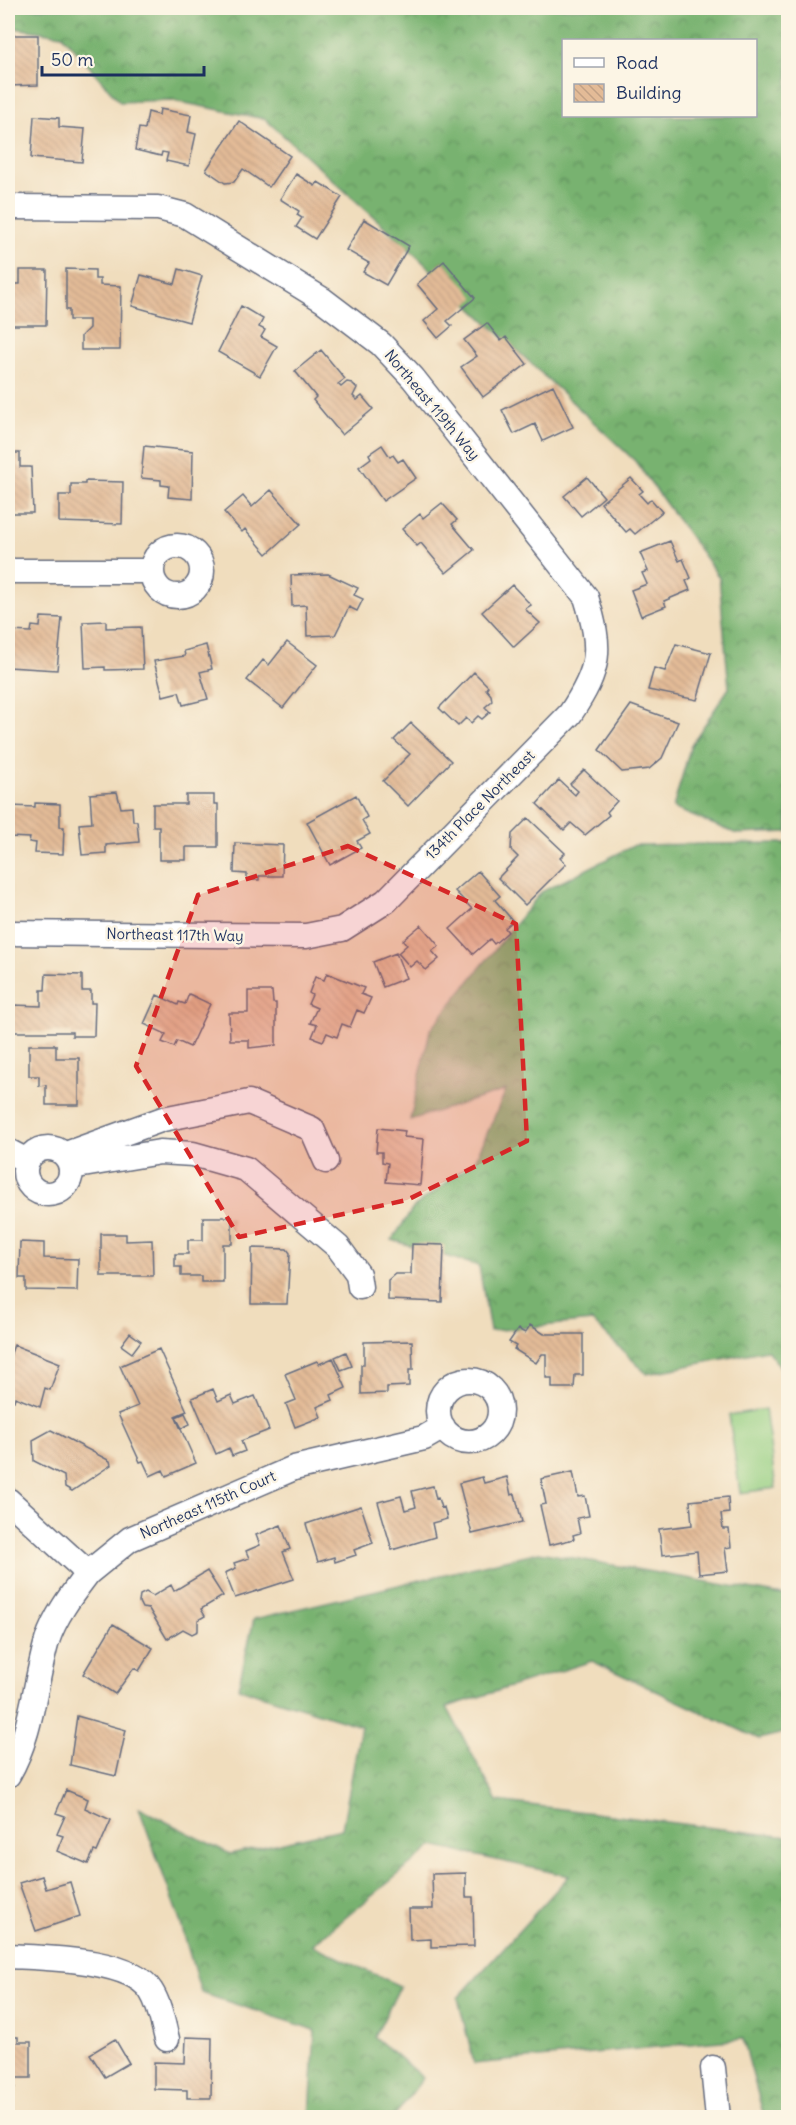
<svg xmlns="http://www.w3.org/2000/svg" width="796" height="2125" font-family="Delius,sans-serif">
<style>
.forest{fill:url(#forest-crowns);stroke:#4a7067;stroke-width:1.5;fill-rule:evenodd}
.pitch{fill:#96cf82;stroke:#587f70;stroke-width:1.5}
.building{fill:url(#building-back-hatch)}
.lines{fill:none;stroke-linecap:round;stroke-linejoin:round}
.minor-casing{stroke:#666c7f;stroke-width:27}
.minor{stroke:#fff;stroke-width:24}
.marked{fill:#d62828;fill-opacity:0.2;stroke:#d62828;stroke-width:4.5;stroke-dasharray:12 8;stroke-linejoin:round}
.labels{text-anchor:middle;stroke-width:5;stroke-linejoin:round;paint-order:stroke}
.street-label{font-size:15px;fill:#1b2f5e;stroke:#fcf5e5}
</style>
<defs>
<pattern id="forest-crowns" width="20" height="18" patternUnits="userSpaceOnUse" patternTransform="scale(1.5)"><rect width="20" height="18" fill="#78b270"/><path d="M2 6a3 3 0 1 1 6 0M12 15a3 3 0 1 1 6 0" fill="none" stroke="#62915f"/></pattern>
<pattern id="building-back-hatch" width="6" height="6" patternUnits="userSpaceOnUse" patternTransform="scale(1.5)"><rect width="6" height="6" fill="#e3bb97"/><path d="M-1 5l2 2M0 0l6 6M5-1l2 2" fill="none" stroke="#c2a185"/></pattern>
</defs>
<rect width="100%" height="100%" fill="#fcf5e5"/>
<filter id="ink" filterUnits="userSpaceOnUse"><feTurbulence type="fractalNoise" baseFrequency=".0167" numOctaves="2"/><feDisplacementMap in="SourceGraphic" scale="12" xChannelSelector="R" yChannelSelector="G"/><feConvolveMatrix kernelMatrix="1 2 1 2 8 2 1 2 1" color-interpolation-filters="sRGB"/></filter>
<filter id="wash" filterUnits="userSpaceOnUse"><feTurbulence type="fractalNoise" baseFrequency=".008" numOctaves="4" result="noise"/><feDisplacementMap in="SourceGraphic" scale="24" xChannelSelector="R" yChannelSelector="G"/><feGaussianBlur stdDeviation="1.35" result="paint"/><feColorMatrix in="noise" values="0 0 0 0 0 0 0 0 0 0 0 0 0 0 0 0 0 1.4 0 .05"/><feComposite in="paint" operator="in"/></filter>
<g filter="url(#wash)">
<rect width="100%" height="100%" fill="#f0ddbd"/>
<!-- forest -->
<path class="forest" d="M8,8H788V832L737,834L673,808L691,745L729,688L719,577L635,461L396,237L265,119L170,100L120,102L62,35L8,27ZM564,40H756V116H564Z
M788,843V1377L767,1350L647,1374L592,1321L490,1331L479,1266L392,1240L414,1207L475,1161L506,1090L410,1120L430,1030L541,892L635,845Z
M539,1552L788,1596V1732L759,1739L592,1661L447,1707L497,1801L788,1837V2117H764L743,2039L474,2064L458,1998L569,1876L433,1846L312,1945L400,1986L375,2037L423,2078L394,2117H310L315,2030L201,1993L180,1921L139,1808L230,1854L342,1829L361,1726L238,1688L254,1619Z"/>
<!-- pitch -->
<path class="pitch" d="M765,1409L776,1488L740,1493L729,1415Z"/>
<g id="blocks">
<!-- building -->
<path class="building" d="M8,35H38V85L8,86Z
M160,109L191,115L188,132L196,134L189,166L166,161L168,153L162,152L161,156L135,150L139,128L145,129L148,112L159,115Z
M34,116L59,118V127L85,129L82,162L31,158Z
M239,121L290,156L269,187L243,169L234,182L225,183L206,170Z
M296,174L315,186L318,182L342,197L315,239L296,227L302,218L297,215L299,211L280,199Z
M364,219L409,246L386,285L363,272L369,263L346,250Z
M444,261L475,298L447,321L452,326L438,338L424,321L438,309L417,284Z
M66,269L95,270V279H100V285L121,286L120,350H81V336L89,328V320H69V310H66Z
M179,269L202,276L189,322L132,306L141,275L175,284Z
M20,270H47L46,325H8V284H20Z
M241,306L263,319L259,327L265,330L261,337L277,346L260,376L218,352Z
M487,323L501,341L506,337L527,364L483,397L461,367L477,356L464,340Z
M321,350L345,379L338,384L341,387L347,382L352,383L357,388L353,396L357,400L362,396L373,409L342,435L313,400L316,397L295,371Z
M553,385L573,427L543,441L535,424L514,434L502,410Z
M382,445L390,457L393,455L398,462L403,459L416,478L383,501L359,467L371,458L369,454Z
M144,446L193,451L192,499L168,497L169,486L161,485V480L141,478Z
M8,453H20V467H31L33,513H8Z
M587,477L604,497L581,516L564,496Z
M631,478L643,491L639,494L647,503L651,499L662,512L635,534L630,529L626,532L601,503Z
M85,481L123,482L122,524L59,522V495H71V484H85Z
M271,490L301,524L267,554L245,529L242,532L224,512L243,496L252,507Z
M442,503L457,520L452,524L474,550L446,573L421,543L417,546L402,529L420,514L423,518Z
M670,541L679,561L683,559L691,578L686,581L690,590L664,601L666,606L641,616L631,590L647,584L642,573L648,571L640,553Z
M328,574L358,588L354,595L363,599L357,611L349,607L335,635L307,636L306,605L292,606L291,575Z
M512,585L531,605L525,609L540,623L514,647L482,612Z
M41,617L62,618L57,670L8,667L9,631L31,632L32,626L40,627Z
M106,621V628L141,627L143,669L105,670V667L85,668L83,622Z
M287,642L317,665L283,708L247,680L263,660L269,665Z
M676,644L711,653L697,700L648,690L654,668L665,671Z
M206,645L212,669L200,672L208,699L183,705L179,692L163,696L154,661L185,656L184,651Z
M474,672L488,686L486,689L491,695L492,701L485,707L490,712L482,719L478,716L471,723L466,718L458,726L439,708Z
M631,705L678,722L662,758L649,769L622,772L599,750Z
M411,723L451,761L408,806L383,781L410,754L394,740Z
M584,770L617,801L607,812L609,815L585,835L571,823L564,830L537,804L559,780L575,795L578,791L570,784Z
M117,792L121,808L132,807L133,821H137L139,842L106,845V853L82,855L79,824L92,823L90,794Z
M186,795H214V804H218V847H186V860H159V826H153V804H186Z
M356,795L367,817L362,820L370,834L357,841L361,848L330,865L307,822Z
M35,803L60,804V827H64L63,854L35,853L36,843L29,842L30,838L9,837L10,806L35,807Z
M528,818L565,853L560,858L566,864L525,905L498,878L518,857L511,850L512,834Z
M235,843L283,845L282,876H259V880H247V874L234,873Z
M478,871L500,896L495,900L513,921L505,928L508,932L494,944L490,939L473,954L450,929L472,909L455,891Z
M421,925L439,946L432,951L439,959L426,970L417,961L410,967L398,953L407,945L403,940Z
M396,953L406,978L383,987L373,962Z
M327,973L364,988L361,994L371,998L364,1013L357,1010L350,1027L342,1024L337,1037L327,1033L323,1041L312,1037L317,1025L310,1023L317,1008L308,1004L312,995L309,993L315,977L324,980Z
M46,974L82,975V991H91V1003H95L94,1036H72V1032H12L13,1005L41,1006V990H45Z
M248,991H272L273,1003H276V1045L249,1048V1040H230L229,1013H248Z
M189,994L210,1004L190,1047L177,1041L174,1047L162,1042L166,1034L144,1024L157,995L178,1005L179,1002L185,1004Z
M29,1045H56V1058H79V1105H46V1085L39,1086V1076H29Z
M378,1128L405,1131L404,1137L424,1139L420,1185L386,1182L388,1163L382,1162V1152H376Z
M203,1217H232V1244H223V1282H201V1276H181V1267H175V1254H188V1240H203Z
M101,1234H126V1241L152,1240L153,1276H101Z
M20,1242L44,1243V1258L78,1259L77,1291L26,1290V1278H19Z
M412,1244L444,1245L442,1302L388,1300V1280L395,1274H411Z
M252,1248L287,1249L290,1253L287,1304H251Z
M530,1325L544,1334H583V1375H575L574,1388H552V1378H546V1354H542L536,1363L514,1349L516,1346L509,1342L518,1329L525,1333Z
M130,1333L141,1341L132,1353L121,1345Z
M412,1341L413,1370H409V1386L387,1387V1393L361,1394V1365H364V1342Z
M14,1345L60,1363L50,1390L45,1388L40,1407L15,1397L14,1401L8,1398V1361Z
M159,1349L187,1411L175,1416L196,1463L166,1476L163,1470L150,1476L143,1461L140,1462L118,1414L138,1406L120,1366Z
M346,1352L352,1366L341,1370L335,1357Z
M333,1358L346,1388L331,1395L333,1400L317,1407L321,1417L295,1427L286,1404L296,1400L285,1374L317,1361L319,1364Z
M213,1389L218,1401L231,1395L235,1404L255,1396L269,1430L241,1441L245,1451L232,1456L229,1448L216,1454L192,1398Z
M185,1413L190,1424L182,1428L176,1417Z
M51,1430L110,1461L111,1465L72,1491L65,1487L64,1476L34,1461L33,1440Z
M573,1472L578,1497L585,1496L589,1516L577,1518L580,1533L573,1535L574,1539L549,1545L540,1505L546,1504L541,1479Z
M482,1477L484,1483L507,1477L511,1495L515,1494L522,1522L472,1534L459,1483Z
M433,1486L436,1499L438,1498L441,1508L444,1507L447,1519L432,1523L435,1537L392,1550L378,1502L401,1496L405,1510L416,1507L412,1491Z
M728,1497L729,1513L721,1514L723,1529H729L731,1547L725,1548L728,1571L699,1574L697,1551L662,1555L659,1529L692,1525L690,1501Z
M361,1506L373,1543L354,1550L356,1555L335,1562L334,1557L318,1562L306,1524Z
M281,1525L290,1549L283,1552L294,1579L235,1598L225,1573L236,1568L234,1563L249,1558L246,1551L260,1545L256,1535Z
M207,1571L223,1596L201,1609L205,1616L198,1620V1631L192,1634L183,1629L167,1639L149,1609L142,1608L139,1602L140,1595L146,1592L153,1596L171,1585L174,1591Z
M113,1624L153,1648L139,1671L134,1668L115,1694L83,1674Z
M77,1716L126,1730L116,1776L70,1765Z
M66,1790L88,1799L85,1808L111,1820L97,1852L94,1851L88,1864L57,1851L63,1836L57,1834L65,1816L56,1813Z
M466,1873V1897H473L474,1946L431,1947V1939L410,1940L409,1909H433L432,1874Z
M42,1876L46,1889L70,1882L80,1916L36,1931L19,1883Z
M8,2037H18V2042H31V2078H14L15,2087H8Z
M186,2037L212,2038L211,2098H187V2090L154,2089V2062L185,2063Z
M115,2039L129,2063L105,2077L90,2054Z
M451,2110L453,2118H423V2117Z"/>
</g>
</g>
<g filter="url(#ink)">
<use href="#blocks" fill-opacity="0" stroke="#666c7f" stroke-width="1.5"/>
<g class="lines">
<!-- minor casing -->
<g class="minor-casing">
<path id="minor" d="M8,207L158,208L185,215L323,300L381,344L413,378L586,597C602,649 601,668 570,714L386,901L342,929L306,936L8,933
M152 571a25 25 0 1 1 50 0a25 25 0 1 1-50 0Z
M8,571H152
M25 1171a23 23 0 1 1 46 0a23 23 0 1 1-46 0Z
M8,1151L27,1161
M66,1154L163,1119L249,1102L312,1129L326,1161
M71,1167L160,1152L193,1154L246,1169L338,1247L358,1274L360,1287
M438 1411a31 31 0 1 1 62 0a31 31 0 1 1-62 0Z
M8,1500L88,1573L130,1539L294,1468L424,1438L443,1427
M8,1775C32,1734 34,1686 47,1641C55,1616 72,1594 88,1573
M8,1956C43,1958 131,1958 151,1991C160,2005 163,2024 167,2039
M713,2068L718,2118"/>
</g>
<!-- minor -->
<use href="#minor" class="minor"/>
</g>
</g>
<!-- marked area -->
<path class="marked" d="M348,846L516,924L527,1141L407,1200L239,1237L136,1066L198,895Z"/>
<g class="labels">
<!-- street labels -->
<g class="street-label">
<text transform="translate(432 405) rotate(50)" y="5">Northeast 119th Way</text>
<text transform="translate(480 805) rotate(-45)" y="5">134th Place Northeast</text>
<text transform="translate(175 935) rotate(1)" y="5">Northeast 117th Way</text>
<text transform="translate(208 1505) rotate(-24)" y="5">Northeast 115th Court</text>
</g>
</g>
<!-- margin -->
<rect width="796" height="2125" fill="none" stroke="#fcf5e5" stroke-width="30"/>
<!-- legend -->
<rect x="562" y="39" width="195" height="78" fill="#fcf5e5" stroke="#a2a6af" stroke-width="1.5"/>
<rect x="574" y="58" width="30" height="9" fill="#ffffff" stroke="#a2a6af" stroke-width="1.5"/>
<text x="616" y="69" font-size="18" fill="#1b2f5e">Road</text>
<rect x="574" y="84" width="30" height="18" fill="url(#building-back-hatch)" stroke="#a2a6af" stroke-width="1.5"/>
<text x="616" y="99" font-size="18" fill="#1b2f5e">Building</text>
<!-- scale -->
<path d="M42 66v9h162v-9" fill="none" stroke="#1b2f5e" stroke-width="3"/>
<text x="51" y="66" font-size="18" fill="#1b2f5e" stroke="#fcf5e5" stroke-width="4.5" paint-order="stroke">50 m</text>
</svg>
